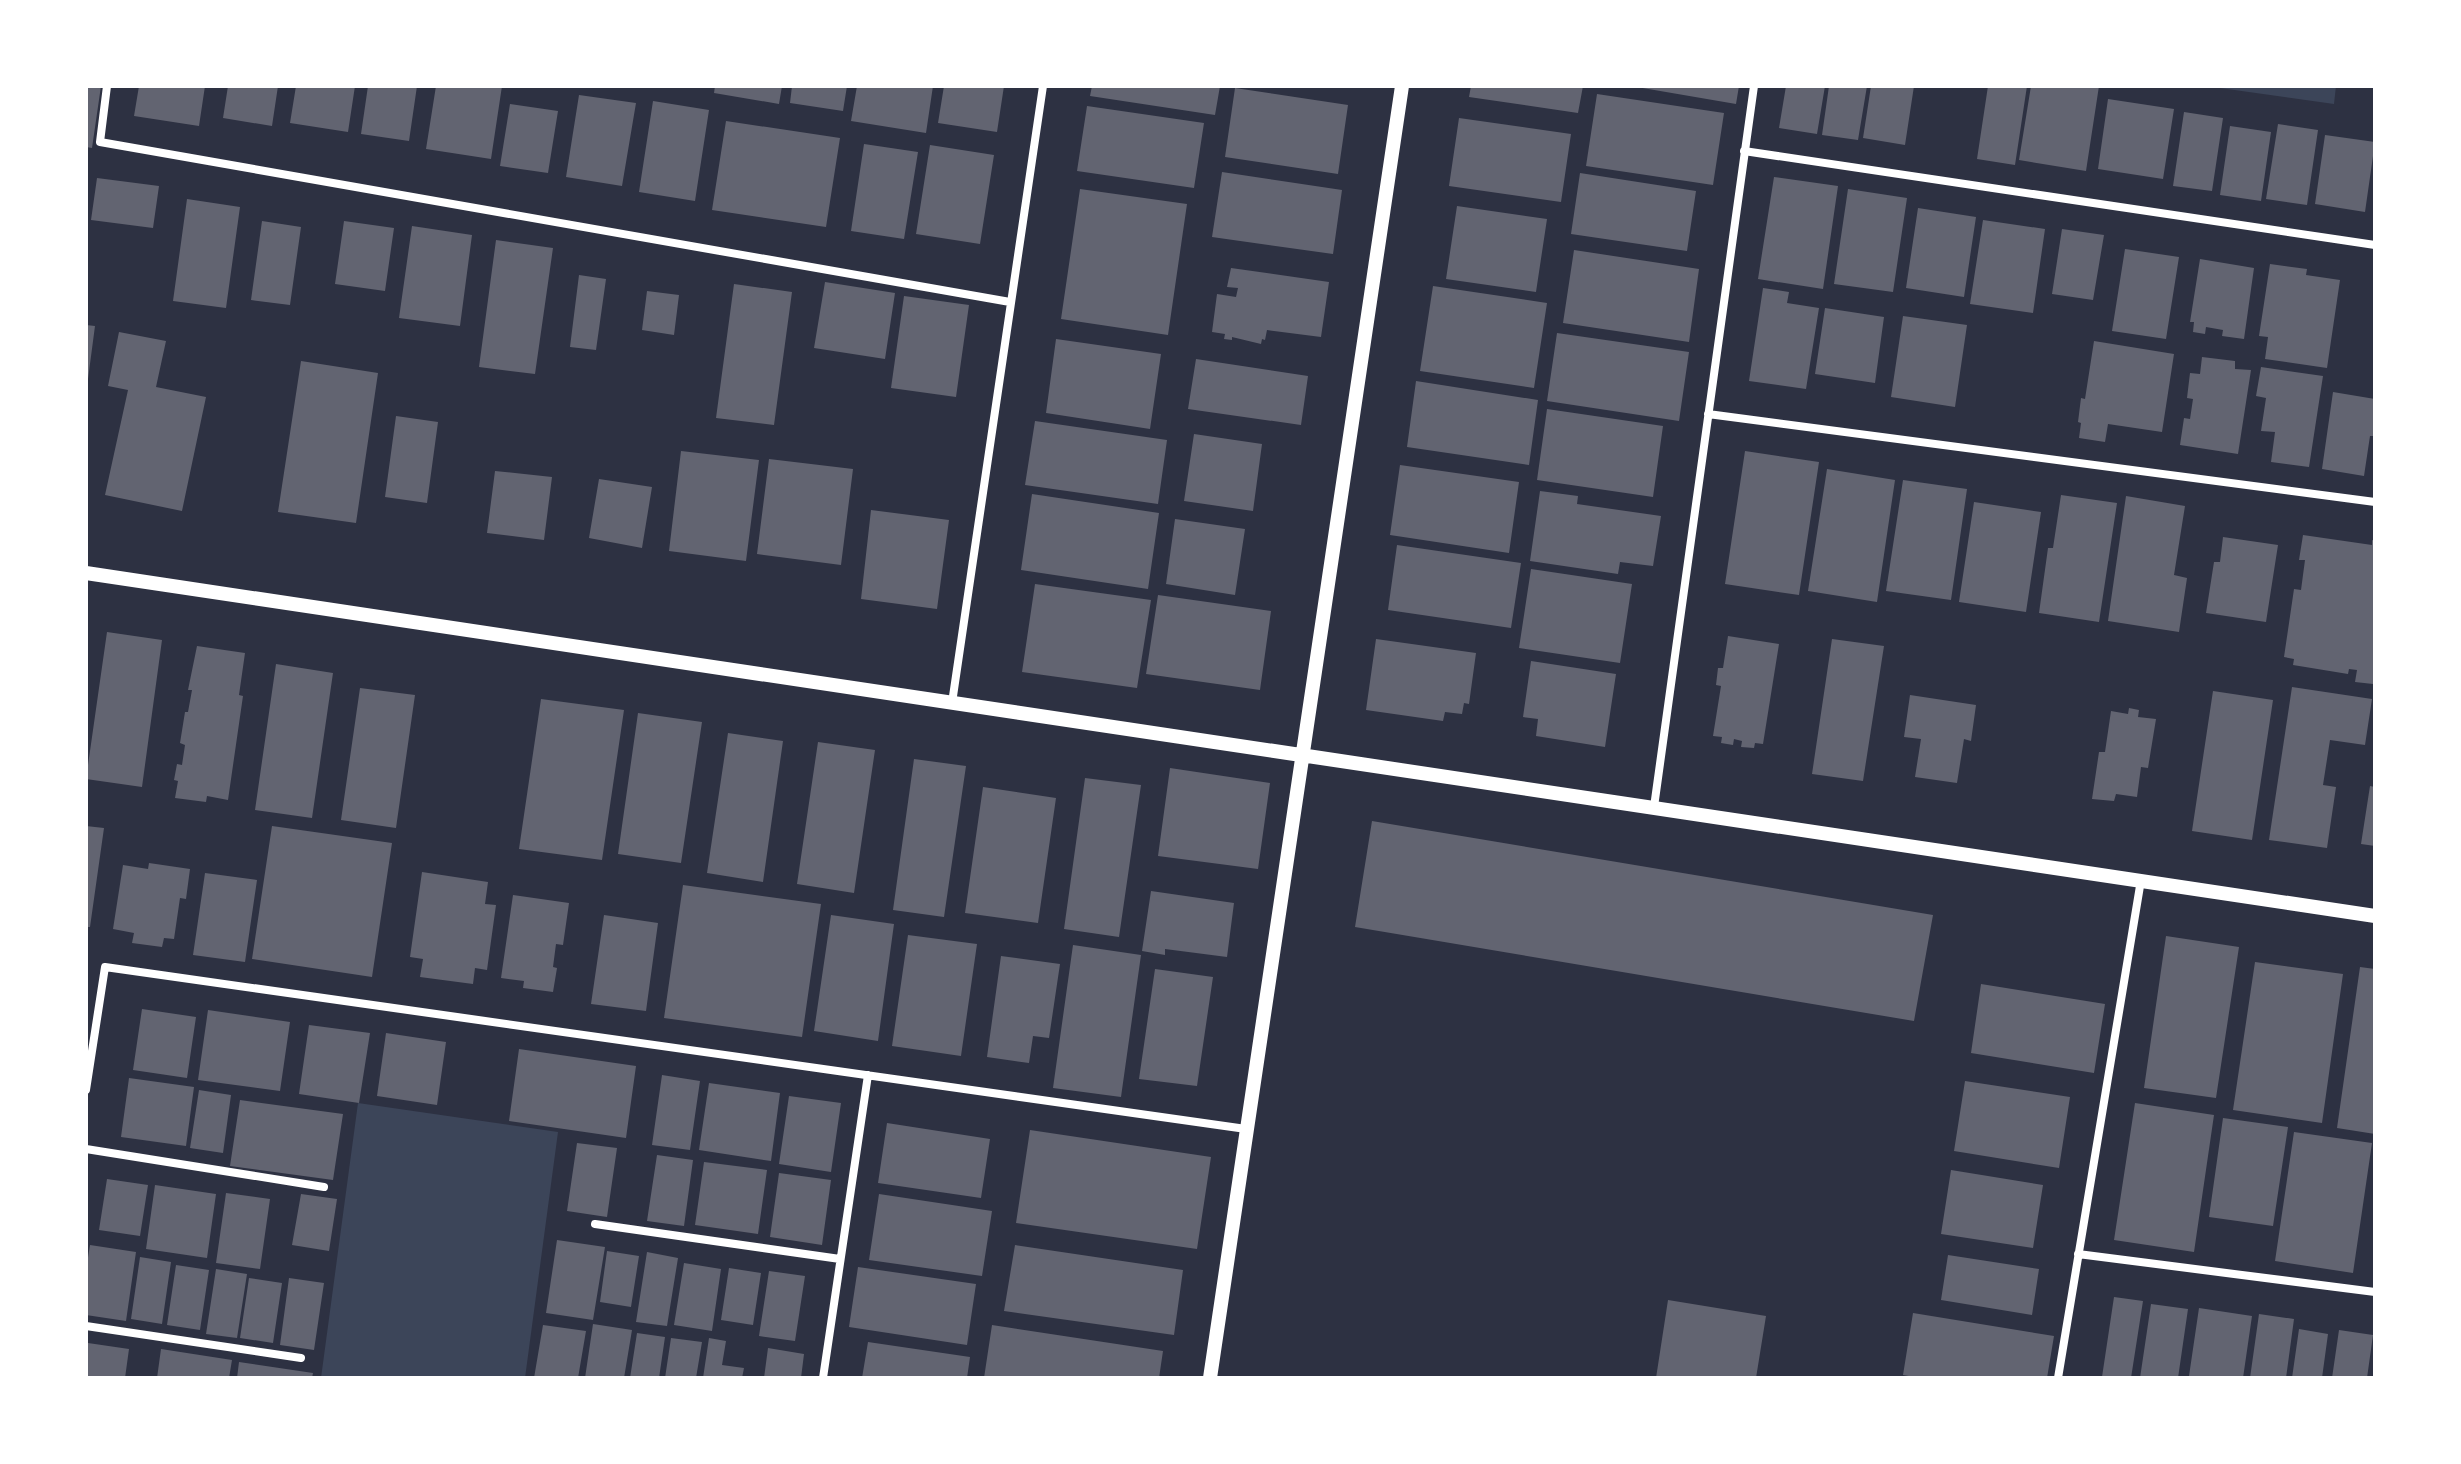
<svg xmlns="http://www.w3.org/2000/svg" width="2461" height="1464" font-family="'Crimson Pro',serif">
<style>
.green{fill:#3c4559}
.building{fill:#626471}
.lines{fill:none;stroke-linecap:round;stroke-linejoin:round}
.minor{stroke:#fff;stroke-width:8}
.tertiary{stroke:#fff;stroke-width:14}
</style>
<rect width="100%" height="100%" fill="#2d3142"/>
<!-- green -->
<path class="green" d="M2206,86H2336L2334,104Z
M358,1103L558,1132L525,1378H321Z"/>
<!-- building -->
<path class="building" d="M86,86H101L92,148L86,147Z
M139,86H205L199,126L134,116Z
M228,86H278L272,126L223,118Z
M296,86H355L348,132L290,123Z
M368,86H417L409,141L361,134Z
M436,86H502L491,159L426,149Z
M715,86H782L779,104L714,93Z
M792,86H847L843,111L790,103Z
M857,86H933L926,133L851,121Z
M944,86H1004L997,132L938,123Z
M1092,86H1220L1215,115L1090,96Z
M1471,86H1583L1578,113L1469,97Z
M1631,86H1739L1736,104Z
M1786,86H1825L1817,134L1779,128Z
M1829,86H1867L1858,140L1822,135Z
M1871,86H1914L1905,145L1863,138Z
M1988,86H2027L2015,165L1977,159Z
M2031,86H2099L2086,171L2019,160Z
M1235,88L1348,105L1338,174L1225,157Z
M1597,94L1724,113L1713,185L1586,166Z
M579,95L636,103L622,186L566,177Z
M2108,99L2174,109L2163,179L2098,169Z
M653,101L709,110L695,201L639,192Z
M510,104L558,111L548,173L500,166Z
M1087,106L1204,123L1194,188L1077,171Z
M2184,112L2223,118L2212,191L2173,186Z
M1459,118L1571,134L1561,202L1449,186Z
M726,121L840,138L826,227L712,210Z
M2278,124L2318,130L2307,205L2266,199Z
M2230,126L2271,132L2261,201L2220,195Z
M2325,135L2375,142L2365,212L2315,204Z
M864,144L918,152L904,239L851,231Z
M930,145L994,155L980,244L916,234Z
M1222,172L1342,190L1333,254L1212,237Z
M1580,173L1696,191L1687,251L1571,234Z
M1774,177L1838,186L1823,289L1758,279Z
M97,178L159,186L153,228L91,220Z
M1080,189L1187,204L1168,335L1061,319Z
M1848,189L1907,198L1893,292L1834,284Z
M187,199L240,207L226,308L173,301Z
M1457,206L1547,219L1536,292L1446,279Z
M1918,208L1976,217L1964,297L1906,288Z
M1983,220L2045,229L2033,313L1970,304Z
M262,221L301,227L290,305L251,300Z
M344,221L394,228L385,291L335,284Z
M412,226L472,235L460,326L399,318Z
M2062,229L2104,235L2093,300L2052,294Z
M496,240L553,248L535,374L479,367Z
M2125,249L2179,257L2166,339L2112,331Z
M1574,250L1699,269L1689,342L1563,323Z
M2200,259L2254,268L2244,339L2222,336L2223,330L2206,327L2205,334L2193,332L2194,322H2190Z
M2270,264L2307,269L2306,275L2340,280L2327,368L2265,359L2268,337L2259,336Z
M1231,268L1329,282L1321,337L1267,330L1265,340L1262,339L1261,344L1232,337V340L1224,339L1225,334L1212,332L1217,294L1236,297L1238,288L1227,287Z
M579,275L606,279L596,350L570,347Z
M825,282L895,293L885,359L814,348Z
M734,284L792,292L774,425L716,418Z
M1433,286L1547,303L1534,388L1420,371Z
M1763,288L1789,292L1787,303L1819,308L1806,389L1749,381Z
M647,291L679,295L674,335L642,330Z
M904,296L969,305L956,397L891,388Z
M1825,308L1884,317L1875,383L1815,374Z
M1903,316L1967,325L1955,407L1891,397Z
M86,325L95,326L88,379H86Z
M119,332L166,341L156,387L206,397L182,511L105,495L128,390L108,386Z
M1557,333L1689,352L1679,421L1547,401Z
M1056,339L1161,354L1150,429L1046,413Z
M2094,341L2174,354L2162,432L2108,424L2105,442L2079,438L2081,423L2078,422L2081,398L2085,399Z
M2202,357L2235,361V369L2251,370L2238,454L2180,445L2184,418L2190,419L2193,399L2187,398L2190,373L2200,374Z
M1196,359L1308,376L1301,425L1188,409Z
M301,361L378,373L356,523L278,512Z
M2261,367L2323,376L2309,467L2271,462L2275,432L2261,431L2266,398L2256,396Z
M1416,381L1538,400L1529,465L1407,447Z
M2333,392L2375,399V436H2370L2364,476L2322,469Z
M1547,409L1663,426L1653,497L1537,480Z
M396,416L438,422L427,503L385,497Z
M1035,421L1167,440L1158,504L1025,485Z
M1194,434L1262,444L1253,511L1184,501Z
M681,451L759,460L746,561L669,551Z
M1745,451L1819,462L1799,595L1725,584Z
M769,459L853,469L841,565L757,554Z
M1400,465L1519,482L1509,553L1390,535Z
M1827,469L1895,480L1877,602L1808,591Z
M495,471L552,477L544,540L487,533Z
M599,479L652,487L642,548L589,538Z
M1903,480L1967,489L1951,600L1886,591Z
M1540,491L1578,496L1577,504L1661,516L1653,566L1620,562L1618,574L1530,561Z
M1032,494L1159,513L1148,589L1021,570Z
M2061,495L2117,503L2099,622L2039,613L2048,548H2053Z
M2126,496L2185,506L2174,575L2187,578L2179,632L2108,621Z
M1974,502L2041,512L2026,612L1959,602Z
M871,510L949,520L937,609L861,599Z
M1175,519L1245,529L1235,595L1166,584Z
M2303,535L2372,545V540L2375,541L2373,684L2355,682L2357,670L2349,669L2348,674L2293,665L2294,659L2284,657L2294,589L2301,590L2305,560H2299Z
M2223,537L2278,545L2266,622L2206,613L2214,562H2220Z
M1397,545L1521,563L1511,628L1388,610Z
M1531,569L1632,584L1620,663L1519,648Z
M1035,584L1151,600L1137,688L1022,672Z
M1158,595L1271,611L1260,690L1146,674Z
M107,632L162,640L142,787L86,779Z
M1728,636L1779,644L1763,744L1755,743L1754,748L1741,747L1742,741L1734,739L1733,745L1721,743L1722,737L1713,736L1721,686L1716,685L1718,668H1723Z
M1376,639L1476,653L1469,704L1464,703L1462,714L1445,712L1443,721L1366,710Z
M1832,639L1884,646L1863,781L1812,774Z
M197,646L245,653L239,695L243,696L228,800L207,796L206,802L175,798L178,781L174,780L177,764L182,765L185,745L180,743L185,712H188L192,690H188Z
M1531,661L1616,674L1605,747L1536,736L1538,719L1523,717Z
M276,664L333,673L312,818L255,810Z
M2292,687L2372,699L2365,745L2330,740L2323,785L2336,787L2327,848L2269,840Z
M360,688L415,695L396,828L341,820Z
M2213,691L2273,700L2252,840L2192,831Z
M1910,695L1976,705L1971,741L1964,739L1957,783L1915,777L1921,739L1904,737Z
M541,699L624,710L602,860L519,849Z
M2129,708L2139,710L2138,717L2156,719L2148,768L2141,767L2137,797L2116,794L2114,801L2092,799L2099,752H2105L2111,711L2128,714Z
M638,713L702,722L681,863L618,854Z
M728,733L783,741L763,882L707,873Z
M818,742L875,750L854,893L797,884Z
M914,759L966,766L944,917L893,910Z
M1170,768L1270,783L1258,869L1158,856Z
M1085,778L1141,785L1119,937L1064,929Z
M2370,786L2375,787V846L2361,844Z
M983,787L1056,798L1038,923L965,913Z
M1372,821L1933,915L1914,1021L1355,927Z
M86,826L104,828L90,927H86Z
M272,826L392,843L372,977L252,959Z
M149,863L190,869L186,899L180,898L174,939L164,938L162,947L132,943L134,933L113,929L123,865L148,869Z
M422,872L488,882L485,904L496,905L487,970L475,968L473,984L420,977L423,959L410,957Z
M205,873L257,880L245,962L193,955Z
M683,885L821,904L802,1037L664,1018Z
M1151,891L1234,903L1227,957L1165,949V955L1142,951Z
M513,895L569,903L563,945L556,944L553,967L557,968L553,992L523,988L524,981L501,978Z
M604,915L658,923L646,1011L591,1004Z
M831,915L894,924L878,1041L814,1031Z
M908,935L977,944L961,1056L892,1046Z
M2166,936L2239,947L2216,1098L2144,1088Z
M1073,945L1141,955L1121,1097L1053,1088Z
M1001,956L1060,964L1049,1038L1033,1036L1029,1063L987,1057Z
M2255,962L2343,974L2322,1123L2233,1110Z
M2360,967L2375,969V1134L2337,1128Z
M1155,969L1213,977L1197,1086L1139,1079Z
M1981,984L2105,1004L2094,1073L1971,1053Z
M142,1009L196,1017L187,1078L133,1070Z
M208,1010L290,1022L280,1091L198,1080Z
M309,1025L370,1033L359,1103L299,1094Z
M386,1033L446,1042L437,1105L377,1096Z
M519,1049L636,1066L626,1138L509,1121Z
M662,1075L700,1081L690,1150L652,1145Z
M129,1078L194,1087L186,1146L121,1137Z
M1965,1081L2070,1097L2059,1168L1954,1151Z
M709,1083L780,1093L771,1161L699,1150Z
M199,1090L231,1095L223,1153L190,1148Z
M789,1096L841,1103L831,1172L779,1164Z
M240,1100L343,1114L333,1180L230,1166Z
M2135,1103L2214,1115L2194,1252L2114,1240Z
M2223,1118L2288,1127L2273,1226L2209,1217Z
M887,1123L990,1139L981,1198L878,1183Z
M1030,1130L1211,1157L1197,1249L1016,1223Z
M2294,1132L2372,1143L2353,1273L2275,1261Z
M577,1143L617,1148L607,1217L567,1211Z
M657,1155L693,1160L684,1226L647,1221Z
M704,1162L767,1170L758,1234L695,1225Z
M1951,1170L2043,1185L2033,1248L1941,1234Z
M779,1173L831,1180L822,1245L770,1237Z
M107,1179L148,1185L140,1236L99,1230Z
M155,1185L216,1194L207,1258L146,1249Z
M226,1193L270,1199L260,1269L216,1263Z
M301,1194L337,1199L329,1251L292,1245Z
M879,1194L992,1211L982,1276L869,1260Z
M557,1240L605,1247L593,1320L546,1313Z
M90,1245L136,1252L126,1321L86,1315V1270Z
M1015,1245L1183,1270L1174,1335L1004,1311Z
M607,1251L639,1256L631,1307L600,1302Z
M647,1252L678,1258L667,1326L636,1322Z
M1948,1255L2039,1269L2032,1315L1941,1300Z
M140,1257L171,1262L162,1324L131,1319Z
M684,1263L721,1269L712,1331L674,1325Z
M176,1265L209,1270L200,1330L167,1325Z
M858,1267L976,1284L967,1345L849,1327Z
M729,1268L761,1273L753,1325L721,1320Z
M216,1269L247,1274L237,1338L206,1334Z
M769,1271L805,1276L795,1341L759,1336Z
M249,1278L282,1283L273,1343L240,1338Z
M289,1278L324,1283L314,1350L280,1345Z
M2114,1297L2143,1301L2131,1378L2102,1377Z
M1668,1300L1766,1316L1756,1378H1656Z
M2151,1304L2188,1309L2178,1378H2140Z
M2199,1308L2252,1316L2243,1378L2189,1376Z
M1913,1313L2054,1336L2047,1378H1920L1903,1375Z
M2259,1314L2294,1319L2286,1378H2250Z
M593,1324L632,1330L624,1378H585Z
M543,1325L586,1331L578,1378H534Z
M992,1325L1163,1351L1159,1378H984Z
M2299,1329L2328,1334L2322,1378H2292Z
M2339,1330L2373,1335L2367,1378H2332Z
M637,1333L665,1337L659,1378H630Z
M671,1338L702,1342L696,1378H665Z
M709,1338L726,1341L722,1365L744,1368L742,1378H703Z
M868,1342L970,1357L967,1378H862Z
M88,1343L129,1349L125,1378H86Z
M768,1348L804,1354L801,1378H764Z
M161,1349L232,1360L229,1378H157Z
M239,1362L313,1373L312,1378H237Z"/>
<g class="lines">
<!-- minor -->
<path class="minor" d="M107,86L100,142L1010,302
M1744,151L2375,245
M1708,414L2375,502
M952,703L1043,86
M1654,807L1754,86
M86,1090L105,967L1246,1129
M86,1149L324,1187
M595,1224L840,1259
M2078,1254L2375,1292
M86,1326L301,1358
M823,1378L868,1075
M2058,1378L2141,880"/>
<!-- tertiary -->
<path class="tertiary" d="M86,573L2375,916
M1210,1378L1402,86"/>
</g>
<!-- border -->
<rect width="2461" height="1464" fill="none" stroke="#ffffff" stroke-width="176"/>
</svg>
